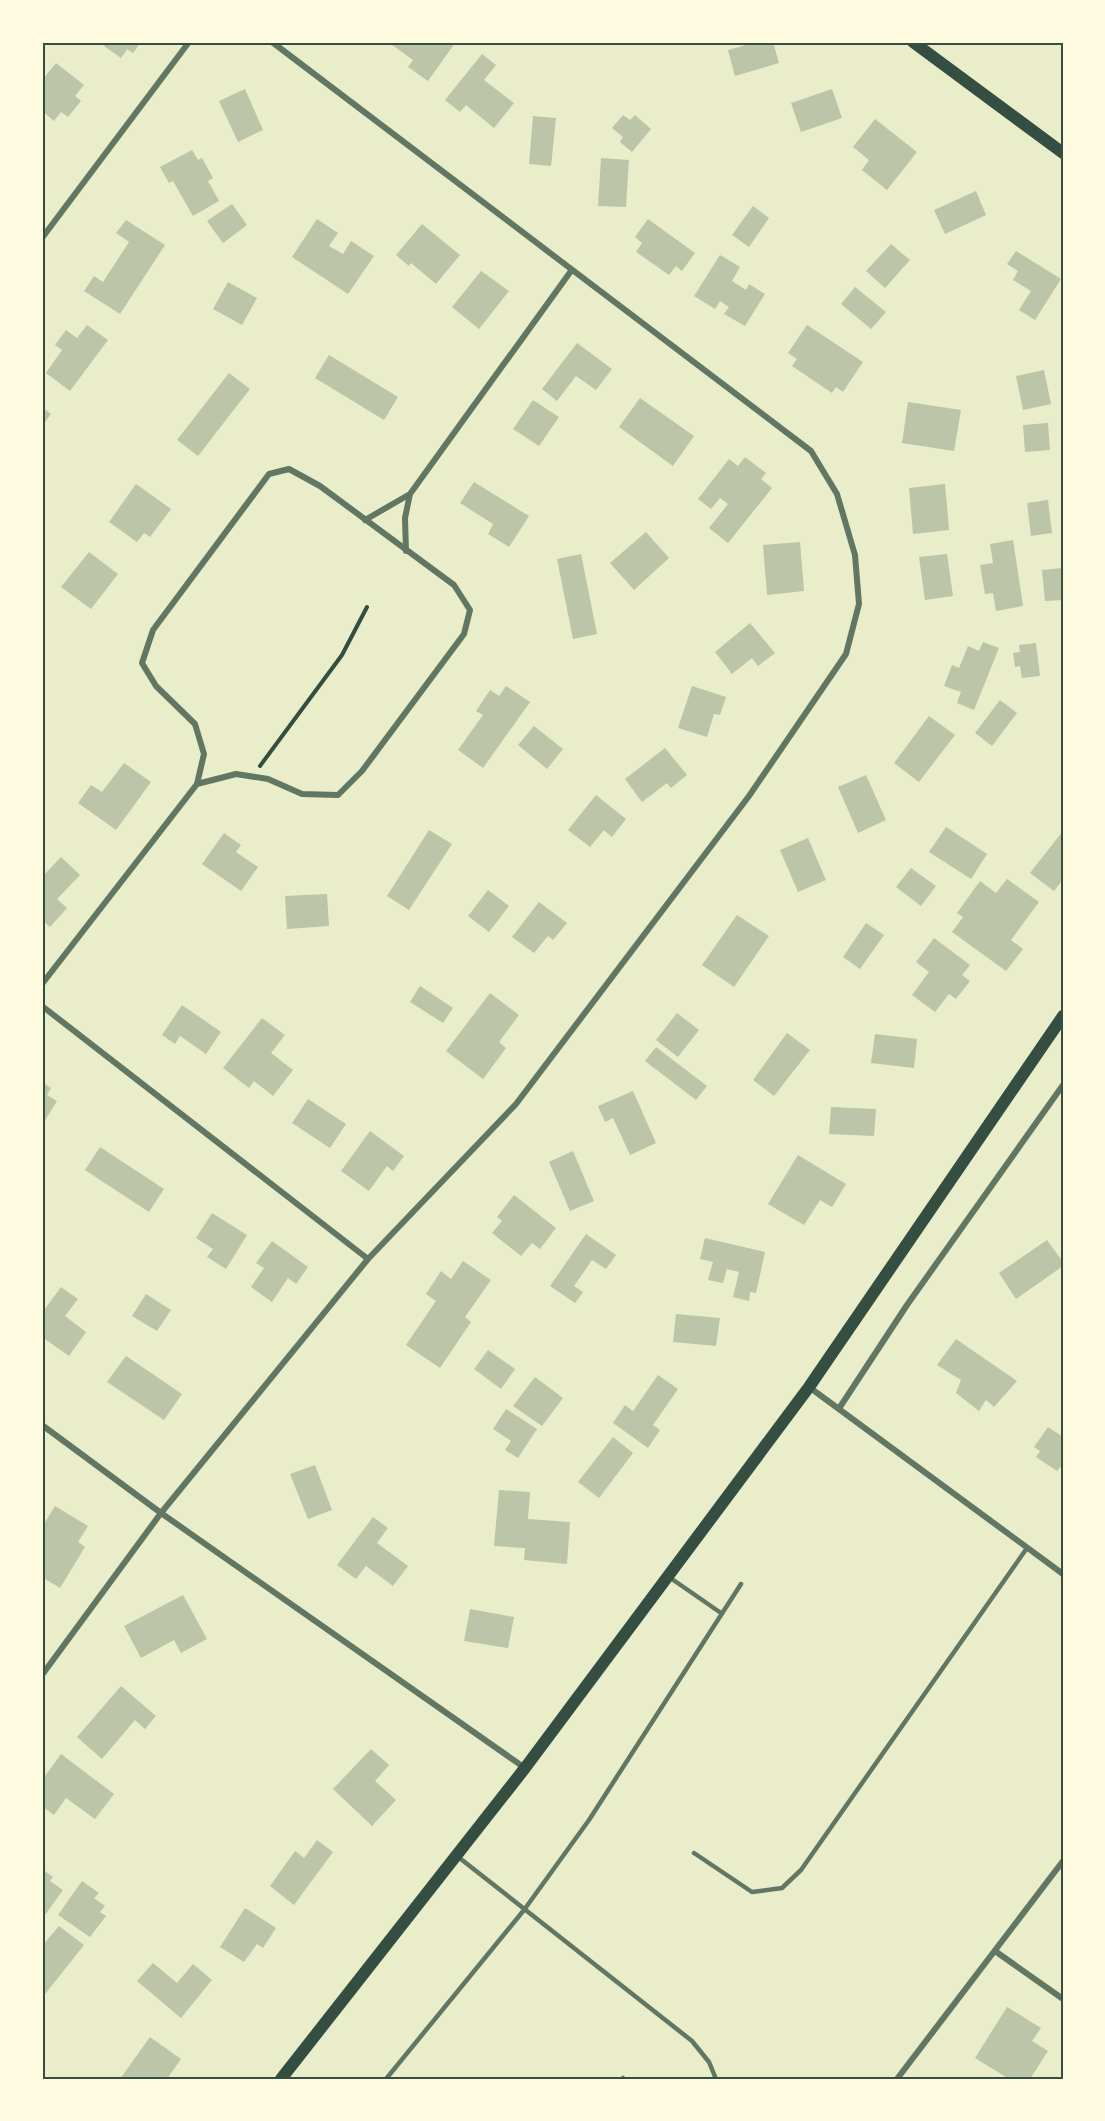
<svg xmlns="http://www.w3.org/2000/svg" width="1105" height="2121" font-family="'PT Sans',sans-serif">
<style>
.building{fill:#bcc5a7}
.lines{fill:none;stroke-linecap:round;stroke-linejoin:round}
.path{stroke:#344e41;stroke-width:4}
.service{stroke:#617663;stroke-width:4.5}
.minor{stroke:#617663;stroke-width:6}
.secondary{stroke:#344e41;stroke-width:12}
.neatline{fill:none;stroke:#344e41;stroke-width:2}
</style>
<rect width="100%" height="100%" fill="#e9edc9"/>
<!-- building -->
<path class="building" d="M106,42H141L133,53L127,49L121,58L104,46Z
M388,42H454L455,43L428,81L408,67L413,60Z
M757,42H773L779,63L735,76L728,50Z
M482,54L496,65L484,80L514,103L494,128L466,105L460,112L445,100Z
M56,63L84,85L75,96L81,101L68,117L61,112L54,121L42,111V80Z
M245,89L263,130L238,142L219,101Z
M832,89L842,118L801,132L791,103Z
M623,115L630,120L635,115L651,129L632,152L620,142L623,137L612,128Z
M533,116L556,118L551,166L529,164Z
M875,119L917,152L887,190L862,170L869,160L853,147Z
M192,150L198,160L202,158L213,178L208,181L219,201L193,216L173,181L169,183L160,167Z
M601,158L629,160L626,207L598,206Z
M976,191L986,215L945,234L934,210Z
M232,204L247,225L223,243L207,221Z
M753,206L769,218L749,247L732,235Z
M317,219L338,233L329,246L343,254L351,241L374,256L348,294L292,257Z
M648,219L695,253L682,271L676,266L669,275L636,252L642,243L635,237Z
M126,220L165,245L120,314L84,291L94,276L103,282L129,242L116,233Z
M422,224L460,255L436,284L411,263L409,266L396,255Z
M891,244L910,260L885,288L866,271Z
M1016,251L1061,279L1035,320L1019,310L1031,291L1013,280L1018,271L1007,264Z
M720,255L740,267L732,281L746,290L749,284L765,294L745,326L724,314L729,307L720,301L715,309L694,296Z
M481,271L509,291L479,329L452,307Z
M228,282L257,298L242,325L213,309Z
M855,287L886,312L871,329L841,304Z
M87,325L108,340L70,391L46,373L62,350L55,345L66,330L77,338Z
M807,325L863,362L843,392L836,387L832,393L792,366L797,359L788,353Z
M577,343L612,369L596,390L576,376L557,401L542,389Z
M329,355L398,397L384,420L315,378Z
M1044,370L1051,404L1023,410L1016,376Z
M229,373L250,389L198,456L177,440Z
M640,398L694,436L673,466L619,427Z
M533,400L559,417L539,446L513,429Z
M908,402L961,410L954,451L902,443Z
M42,407L51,414L42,426Z
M1048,423L1050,450L1025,452L1023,425Z
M745,457L766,473L761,479L772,488L728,543L709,528L728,504L720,498L711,509L698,499L729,459L738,466Z
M474,482L529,516L509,547L488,534L493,524L460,503Z
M136,484L171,509L150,537L144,533L137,542L109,522Z
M945,484L949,530L913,534L909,488Z
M1048,500L1052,533L1031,536L1027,503Z
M646,532L669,558L634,590L610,563Z
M1013,540L1023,606L996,611L993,593L985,594L980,565L993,563L990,544Z
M800,542L804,591L767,595L763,545Z
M89,552L118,574L91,609L61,587Z
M581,554L597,634L573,639L557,559Z
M947,554L953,596L925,600L919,557Z
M1063,568V600L1045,601L1042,570Z
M750,623L775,653L758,666L752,658L732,674L715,652Z
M983,642L999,648L974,710L957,703L961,692L944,686L952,665L959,668L968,646L979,651Z
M1036,643L1040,676L1022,678L1020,666L1015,667L1013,653L1020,652L1019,645Z
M506,686L530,702L483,768L458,750L483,715L476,711L490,690L499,696Z
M692,686L726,697L720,715L714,714L707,737L678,728Z
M1000,700L1017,713L992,746L975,733Z
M929,716L955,735L919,782L894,763Z
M534,726L563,749L547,769L518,745Z
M665,748L687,775L671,788L667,783L642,802L625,779Z
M124,763L151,782L116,830L78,803L91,785L102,792Z
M866,775L886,820L858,833L838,787Z
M596,795L626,819L612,837L604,830L590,847L568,830Z
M946,827L987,854L971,879L929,852Z
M429,830L452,844L409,910L387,896Z
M1063,831V879L1054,891L1030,873Z
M224,833L241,845L236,852L258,867L241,891L202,864Z
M808,838L826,880L798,892L780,850Z
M61,857L80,875L57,899L67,908L50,927L42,920V877Z
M911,868L936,886L921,906L896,887Z
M1007,879L1039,902L1011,940L1023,949L1006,971L952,932L963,917L957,913L980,881L996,893Z
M488,890L509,906L489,932L468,916Z
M327,894L329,926L287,929L285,896Z
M539,902L567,923L553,940L548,936L534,953L512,937Z
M737,915L769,936L734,987L702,965Z
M866,923L884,935L860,969L843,957Z
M934,938L970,965L962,975L970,981L956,999L949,994L935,1012L912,995L929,972L916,962Z
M420,986L453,1008L443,1023L410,1002Z
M490,993L519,1015L499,1042L506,1048L483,1079L446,1051Z
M182,1005L221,1032L206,1054L180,1036L175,1044L162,1035Z
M677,1013L699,1030L678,1057L656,1040Z
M262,1018L285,1035L271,1053L293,1070L273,1096L254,1081L249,1088L223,1068Z
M787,1033L810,1050L774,1096L753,1080Z
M875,1034L917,1039L914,1068L871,1063Z
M656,1047L707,1086L696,1100L645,1061Z
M42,1082L51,1088L47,1095L57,1101L42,1125Z
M633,1091L656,1143L630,1155L613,1118L605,1122L598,1106Z
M308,1099L346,1124L330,1148L292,1123Z
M831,1107L876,1109L874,1136L829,1134Z
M370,1131L404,1156L393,1171L387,1166L369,1191L341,1171Z
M100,1147L164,1189L149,1212L85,1170Z
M573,1151L594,1201L570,1211L549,1162Z
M798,1155L846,1184L832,1207L820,1200L804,1225L768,1204Z
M514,1195L556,1228L540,1249L532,1243L521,1256L492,1233L502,1221L497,1217Z
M212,1213L247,1235L226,1269L207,1257L213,1249L196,1238Z
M586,1234L616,1255L606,1269L592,1260L574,1286L583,1292L575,1303L550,1286Z
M705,1238L765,1252L756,1293L750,1292L749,1301L733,1297L739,1272L727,1269L723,1283L708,1280L713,1262L700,1259Z
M1047,1240L1063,1262V1266L1016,1299L999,1273Z
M272,1241L308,1267L296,1284L288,1278L272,1302L251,1287L264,1268L256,1263Z
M463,1261L491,1280L465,1317L471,1322L440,1368L406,1345L436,1301L426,1294L441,1271L451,1279Z
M61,1287L78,1299L65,1316L86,1332L69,1356L42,1337V1313Z
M146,1294L171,1310L157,1331L132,1316Z
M676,1314L720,1318L716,1346L673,1342Z
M956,1339L1017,1381L994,1407L986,1400L979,1411L956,1393L961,1380L937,1365Z
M488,1350L515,1369L501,1389L474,1369Z
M126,1356L182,1394L164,1420L107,1382Z
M658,1375L678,1389L653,1425L660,1430L648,1448L613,1423L625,1405L633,1411Z
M535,1377L563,1398L542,1426L513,1406Z
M506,1409L537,1429L518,1458L505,1450L511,1441L493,1429Z
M1048,1427L1063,1437V1469L1060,1467L1057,1471L1036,1457L1040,1451L1034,1447Z
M613,1437L633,1453L599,1498L578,1482Z
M315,1465L332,1510L308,1519L290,1474Z
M499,1490L530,1492L528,1519L570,1522L567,1564L524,1560L525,1548L494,1546Z
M55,1506L88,1526L78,1542L85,1547L60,1588L42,1577V1527Z
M373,1517L388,1528L377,1543L408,1566L393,1586L366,1566L356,1579L337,1565Z
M183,1595L207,1639L181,1653L174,1640L141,1658L124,1626Z
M470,1609L514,1617L508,1648L464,1641Z
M121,1686L156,1716L145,1729L135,1720L102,1759L77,1737Z
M371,1749L389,1765L375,1781L396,1800L372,1826L333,1789Z
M61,1754L114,1794L95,1819L66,1798L54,1815L42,1806V1780Z
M317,1840L333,1852L294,1905L270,1886L295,1851L304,1858Z
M42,1869L53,1877L50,1881L63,1890L42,1919Z
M82,1881L99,1893L94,1898L105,1906L100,1912L106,1916L90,1937L58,1915Z
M245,1908L276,1928L263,1948L257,1944L244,1962L220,1947Z
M59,1926L84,1945L42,1998V1946Z
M153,1963L177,1983L193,1964L212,1980L181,2018L137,1981Z
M1007,2007L1041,2028L1032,2041L1048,2051L1030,2079H1009L975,2058Z
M150,2037L181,2059L167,2079H120Z"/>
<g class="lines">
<!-- path -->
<path class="path" d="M260,766L342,655L367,607"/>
<!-- service -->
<path class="service" d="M669,1577L721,1613
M694,1853L752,1892L782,1888L801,1870L1027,1548
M457,1856L692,2041L709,2062L716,2079
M623,2078L624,2079
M386,2079L524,1910L589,1820L741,1584"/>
<!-- minor -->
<path class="minor" d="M42,238L189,42
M365,520L410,494
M406,551L405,518L410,494L571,271
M42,984L197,784L204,754L195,724L156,686L142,663L153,630L269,474L289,469L320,486L454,585L470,610L464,634L362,771L338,795L302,794L268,779L236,774L197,784
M42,1006L368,1259
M809,1387L1063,1574
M840,1407L907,1305L1063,1085
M42,1425L161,1513L525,1768
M42,1675L161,1513L368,1259L516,1104L749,796L846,654L859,604L855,555L837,494L811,451L272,42
M995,1951L1063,1999
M897,2079L1063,1861"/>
<!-- secondary -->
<path class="secondary" d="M913,42L1063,153
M281,2079L525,1768L809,1387L1063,1016"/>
</g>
<!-- border -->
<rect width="1105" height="2121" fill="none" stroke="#fefae0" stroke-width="87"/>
<rect x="44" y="44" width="1018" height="2034" class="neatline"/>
</svg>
